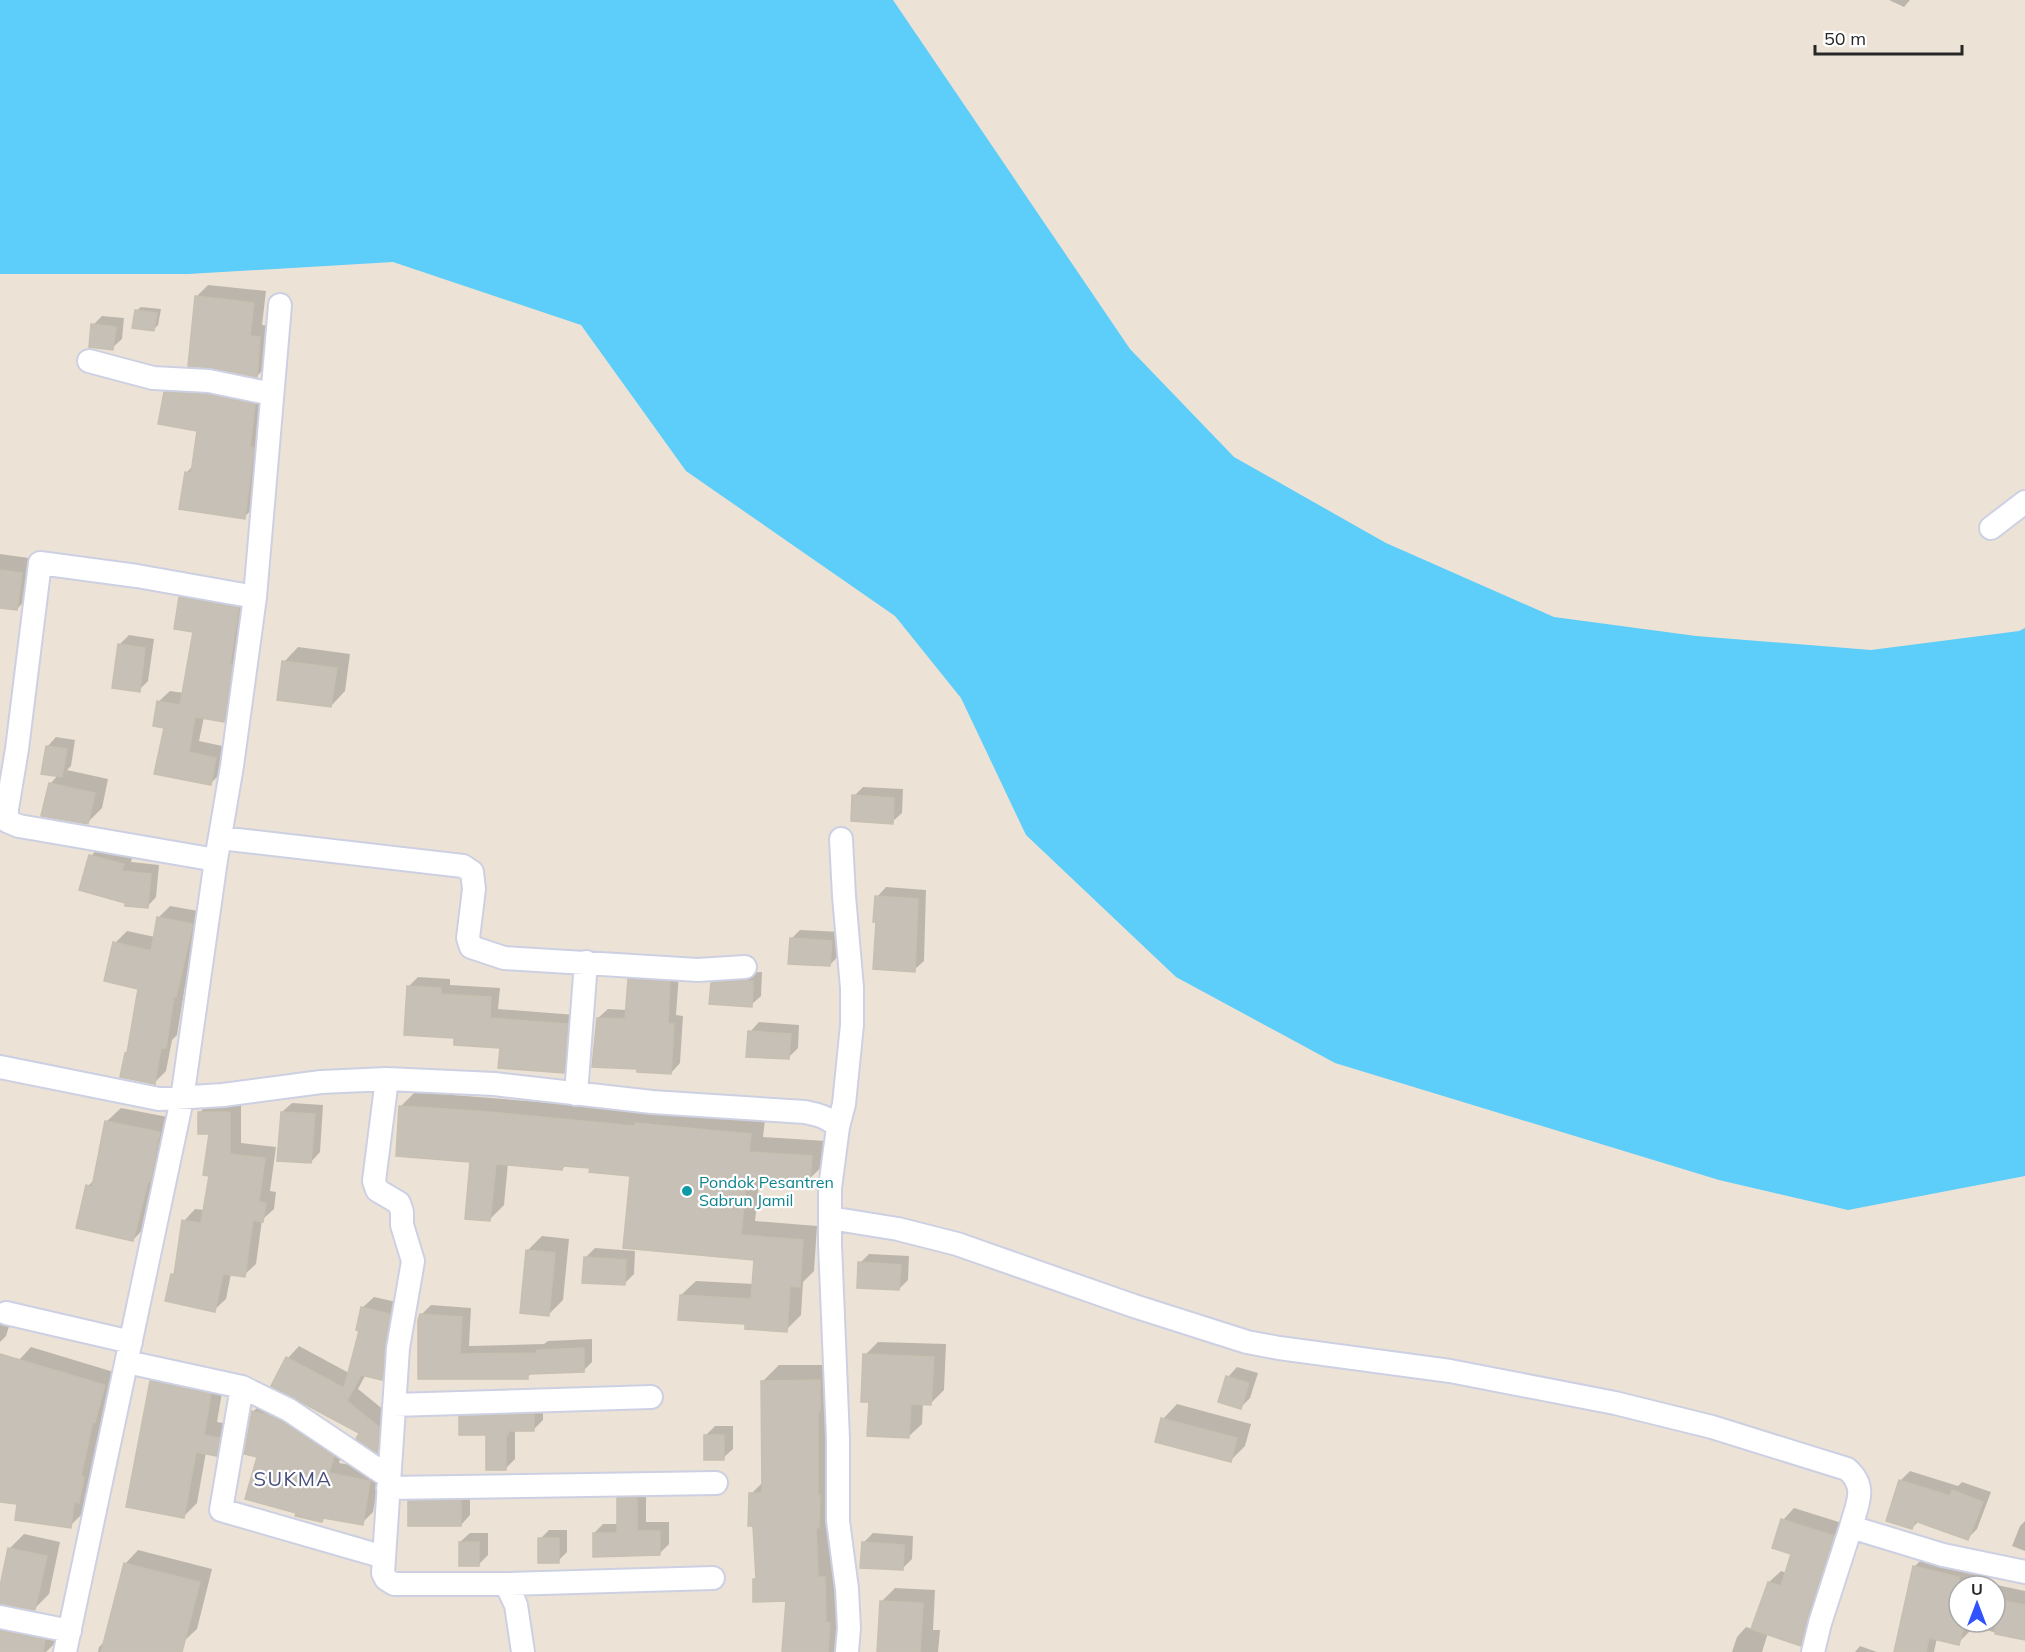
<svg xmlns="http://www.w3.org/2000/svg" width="2025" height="1652" font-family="Mulish,sans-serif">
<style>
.water{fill:#5dcdfa}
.shadow{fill:#0003;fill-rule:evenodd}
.building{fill:#c6c0b7;stroke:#c7bfb0;stroke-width:1.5}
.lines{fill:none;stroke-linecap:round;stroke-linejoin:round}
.street-casing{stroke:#ccd0e2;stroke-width:26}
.street{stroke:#fff;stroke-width:22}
.culture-dot{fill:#0f9aa8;stroke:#fff;stroke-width:2}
.labels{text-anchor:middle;stroke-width:4.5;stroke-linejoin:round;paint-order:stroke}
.culture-label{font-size:16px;fill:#0d838f;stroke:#fff;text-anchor:start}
.quarter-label{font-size:20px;letter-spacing:1.5px;fill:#444d7b;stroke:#fff}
</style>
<rect width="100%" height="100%" fill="#ece3d6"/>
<!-- water -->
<path class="water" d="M0,0H893L1130,349L1234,457L1386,543L1554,617L1696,636L1871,650L2019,631L2025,628V1176L1848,1210L1719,1180L1335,1063L1176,977L1026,835L961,698L895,616L686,471L581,325L393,262L188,274H0Z"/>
<!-- shadow -->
<path class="shadow" d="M1889,0H1910L1904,7Z
M208,285L266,291L262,325L271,326L269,364L257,376L196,297Z
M141,307L161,309L158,325L154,329L136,311Z
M102,316L124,318L122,339L112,348L93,325Z
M178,380L266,392L257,505L244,517L186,473L194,465L199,430L165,393Z
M0,554L36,559L31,594L17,609L0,606Z
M192,587L250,597L235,710L224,721L204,717L199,741L227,747L221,773L210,784L166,726L158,702L170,691L184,693L195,631L180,598Z
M129,635L154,639L148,681L139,690L119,645Z
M298,647L350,654L345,691L331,706L284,662Z
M56,737L75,740L71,766L67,770L108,779L102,808L87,823L50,784L58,775L47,747Z
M863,787L903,789L902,813L892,822L854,796Z
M100,846L133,855L131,862L159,865L156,897L147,907L91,856Z
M886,887L926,890L924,961L914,970L877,920V897Z
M170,906L204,912L187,984L185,986L177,1035L172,1040L166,1071L154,1083L126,1053L128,1051L139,988L115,943L127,931L155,937L158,918Z
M800,930L841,932L839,955L830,965L791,939Z
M639,970L679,973L676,1015L683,1016L680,1063L671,1073L598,1018L608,1009L627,1010L629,980Z
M762,972L761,996L751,1005L712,983L722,974Z
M418,977L450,979V985L500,988L498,1009L576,1015L573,1062L563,1071L501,1046L456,1037L409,986Z
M759,1022L799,1025L798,1048L788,1058L750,1032Z
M415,1092L765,1120L763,1137L826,1141L824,1165L809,1179L760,1176L755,1221L817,1226L814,1271L803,1282L801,1315L786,1330L747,1323L681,1295L696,1281L754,1284L755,1259L631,1174L591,1166L566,1165L562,1169L508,1163L504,1205L490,1219L472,1161L400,1107Z
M211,1101H241V1143L276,1147L270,1191L276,1192L274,1209L262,1220L256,1264L244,1275L231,1274L226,1299L214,1310L172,1275L177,1270L184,1221L195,1209L205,1210L211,1175V1132L200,1112Z
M292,1103L323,1105L320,1152L311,1162L282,1112Z
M121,1108L173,1118L147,1225L133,1240L88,1186L95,1179L106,1122Z
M542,1236L569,1239L563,1300L549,1314L527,1251Z
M595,1248L635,1251L634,1274L624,1284L585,1258Z
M869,1254L909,1256L908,1280L899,1289L860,1263Z
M374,1297L401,1303L393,1367L382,1379L366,1374L358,1389L390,1415L389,1440L377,1451L358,1438L361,1432L288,1358L299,1346L349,1373L361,1330L362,1308Z
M0,1305L12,1317L6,1336L0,1342Z
M431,1305L471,1308L469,1346L544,1344L548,1341L592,1339V1362L583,1371L532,1373L527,1377L420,1378L421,1315Z
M878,1342L946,1344L944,1390L931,1403H923L922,1424L908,1437L865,1355Z
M31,1347L117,1373L107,1407L104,1410L93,1464L96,1465L92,1488L85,1494L83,1513L70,1526L19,1503L0,1501V1396L19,1360Z
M779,1365H835L842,1652H783L787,1599L754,1580L758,1576L751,1494L764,1481L763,1381Z
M1237,1367L1258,1373L1250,1398L1241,1407L1228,1377Z
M164,1368L224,1381L217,1422L232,1425L229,1441L216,1454L206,1452L197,1503L184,1516L151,1381Z
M264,1400L344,1445L339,1463L381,1470L373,1512L362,1523L325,1517L321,1520L297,1512L259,1456L253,1412Z
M1177,1404L1251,1424L1245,1446L1230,1461L1163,1419Z
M543,1405V1420L534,1429H515V1459L506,1468L488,1434L461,1417L470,1408Z
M715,1426H733V1449L723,1458L705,1436Z
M1910,1471L1958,1486L1962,1482L1991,1492L1977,1529L1968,1538L1919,1521L1912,1528L1888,1520L1901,1480Z
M627,1489H646V1522H669V1544L659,1554L594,1533L603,1524H618V1499Z
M419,1492H470V1515L461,1525L409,1502Z
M1794,1508L1845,1524L1812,1633L1800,1644L1768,1633L1762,1652H1732L1737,1637L1746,1627L1753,1629L1769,1582L1781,1571L1787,1573L1793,1553L1783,1520Z
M2025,1521V1551L2012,1546L2020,1526Z
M549,1530H567V1552L558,1561L540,1539Z
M470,1533H488V1555L478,1565L460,1542Z
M873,1533L913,1536L912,1559L902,1569L863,1543Z
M24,1534L60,1542L49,1594L34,1609L0,1602V1593L10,1548Z
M138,1550L212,1569L197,1629L183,1642L180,1652H98L99,1647L105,1641L125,1564Z
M1927,1554L1986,1569L1983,1582L2025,1591V1639L1972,1627L1970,1631L1958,1643L1937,1638L1934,1652H1896L1915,1566ZM1959,1586H1995V1622H1959Z
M895,1588L935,1590L933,1630H940L938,1652H877L882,1601Z
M0,1607L58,1626L55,1643L46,1652H0Z
M1860,1646L1877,1652H1855Z"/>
<!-- building -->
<path class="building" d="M195,296L254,303L250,336L260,337L257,377L212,368L188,366Z
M135,310L157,313L154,331L132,328Z
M91,324L116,327L113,350L89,347Z
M164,392L207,394L255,404L250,447L254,448L245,519L179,509L185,472L191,473L197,431L158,424Z
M0,570L22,573L17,610L0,608Z
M179,597L239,608L230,664H232L224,722L195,717L189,752L216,758L211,785L154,774L164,728L153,726L157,701L180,705L193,632L174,629Z
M118,644L145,648L140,692L112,688Z
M282,661L337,668L331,707L277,700Z
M46,746L67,749L62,777L41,774Z
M49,783L95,793L88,824L41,816Z
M852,795L894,798L893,824L851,821Z
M89,855L124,864L122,871L151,874L148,908L125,906V903L79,890Z
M875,896L918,899L915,972L873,969L876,922H873Z
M157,917L193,924L176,997H174L166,1048H161L155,1084L120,1077L125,1053H127L138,989L104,981L113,942L151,951Z
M790,938L832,941L830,966L788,964Z
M628,979L670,982L668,1024H674L671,1074L637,1072V1069L592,1067L597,1018L625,1019Z
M745,981H753L752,1007L709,1004L711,983Z
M407,986L441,988V994L491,997L490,1018L568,1024L564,1073L498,1068L500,1048L454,1045V1038L404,1035Z
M748,1031L791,1034L789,1059L746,1057Z
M399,1106L478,1111L635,1126V1123L751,1134L749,1152L812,1156L810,1181L747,1177L741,1235L803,1240L800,1287L790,1286L787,1332L745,1329V1324L678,1320L680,1295L751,1299L754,1260L623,1248L630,1176L589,1172L590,1168L563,1166L562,1170L496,1164L490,1221L465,1219L470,1162L396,1156Z
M198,1112H230V1154L265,1158L259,1202L266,1203L263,1222L253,1220L245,1277L223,1274L215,1312L165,1301L171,1274L174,1275L182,1220L201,1223L209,1176L203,1175L209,1134H198Z
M281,1112L315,1114L311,1163L277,1161Z
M105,1121L160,1132L150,1182H148L133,1241L76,1228L86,1185L92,1187Z
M526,1250L555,1253L549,1316L520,1313Z
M584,1257L626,1260L625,1285L582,1283Z
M858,1262L901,1265L899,1290L857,1288Z
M361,1307L390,1314L385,1346L382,1380L361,1375L347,1401L379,1427L377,1453L356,1439L359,1433L271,1386L286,1357L344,1388L359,1331L356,1330Z
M420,1314L462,1317L460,1354L537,1353V1350L584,1348V1372L528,1374V1379H418V1320Z
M0,1354L105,1385L95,1422L93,1421L81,1476L84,1477L79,1503L74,1502L71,1528L15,1520L17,1504L0,1502Z
M863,1354L934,1357L931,1405L911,1404L909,1438L867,1436L869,1402H861Z
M1226,1376L1249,1383L1241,1409L1218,1402Z
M820,1380V1411H818V1495H820L819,1528H816L818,1577H825L826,1622L830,1623L828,1652H782L786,1601L753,1602V1579H756L753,1526H748L749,1493H762L761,1381Z
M150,1381L211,1394L204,1435L220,1438L217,1456L196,1452L184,1518L126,1507Z
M252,1411L269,1415L282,1422L334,1456L329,1473L370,1481L363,1525L323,1518L322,1522L295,1516L296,1513L245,1499L257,1457L244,1454Z
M534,1414V1431H508V1435H506V1470H486V1435H459V1416Z
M1161,1418L1237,1438L1231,1462L1155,1442Z
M704,1435H724V1460H704Z
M1899,1480L1950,1496L1952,1490L1983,1502L1968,1540L1915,1521L1912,1529L1886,1521Z
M617,1498H637V1531H660V1555L593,1557V1533H617Z
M461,1500V1526H408V1501Z
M1781,1519L1834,1536L1807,1619L1801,1646L1751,1629L1768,1582L1781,1586L1791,1554L1772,1548Z
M538,1538H559V1563H538Z
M459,1542H479V1566H459Z
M862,1542L904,1545L903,1570L860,1568Z
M8,1548L47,1556L35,1610L0,1604V1586Z
M124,1563L200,1582L182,1652H101Z
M1913,1566L1959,1577V1622H1965L1959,1645L1929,1638L1926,1652H1894Z
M1995,1599L2025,1605V1640L1995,1634Z
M880,1601L923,1603L920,1652H877Z
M0,1631L45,1640L43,1652H0Z"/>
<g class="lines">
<!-- street casing -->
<g class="street-casing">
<path id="street" d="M89,361L153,378L209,381L272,394
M1991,528L2025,502
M220,838L463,866L472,872L474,889L468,938L471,947L504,958L698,970L745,967
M216,860L19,826L7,821V809L17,749L40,563L137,576L255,597
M0,1067L159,1099L223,1095L321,1082L387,1079L494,1084L652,1102L805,1112C819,1115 828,1117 838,1127L830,1188V1244L838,1439V1521L847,1589L849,1628L847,1652
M387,1079L374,1181L377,1190L399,1203L402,1212V1225L413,1261L398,1348L383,1573L386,1579L394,1584H506L516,1605L523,1652
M576,1094L586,962
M838,1127L844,1104L852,1025V988L844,896L841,839
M830,1218L898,1229L957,1244L1134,1306L1247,1342L1279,1348L1450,1371L1615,1403L1712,1427L1847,1469C1868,1487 1857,1504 1851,1527
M6,1313L131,1342
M127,1362L242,1387L289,1410L389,1477
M242,1387L221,1510L384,1557
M394,1405L651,1397
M388,1488L716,1483
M506,1584L713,1578
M0,1617L70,1631
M65,1652L182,1099L216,860L232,766L255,597L280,305
M1813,1652L1820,1623L1851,1527L1943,1555L2025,1572"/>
</g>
<!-- street -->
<use href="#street" class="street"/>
</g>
<!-- markers -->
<circle class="culture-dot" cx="687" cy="1191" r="6"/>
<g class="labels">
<!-- culture labels -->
<g class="culture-label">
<text x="699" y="1188">Pondok Pesantren<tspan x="699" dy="18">Sabrun Jamil</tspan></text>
</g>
<!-- quarter labels -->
<g class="quarter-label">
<text x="293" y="1486">SUKMA</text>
</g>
</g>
<!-- north arrow -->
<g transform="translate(1977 1604)"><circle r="28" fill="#ffffff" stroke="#a9a9a9" stroke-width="1.5"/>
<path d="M0-4.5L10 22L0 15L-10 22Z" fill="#3052ff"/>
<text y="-9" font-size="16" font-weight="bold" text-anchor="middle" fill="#272727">U</text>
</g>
<!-- scale -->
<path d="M1815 45v9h147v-9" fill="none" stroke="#272727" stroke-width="3"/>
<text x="1824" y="45" font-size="18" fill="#272727" stroke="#ffffff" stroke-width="4.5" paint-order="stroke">50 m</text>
</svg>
